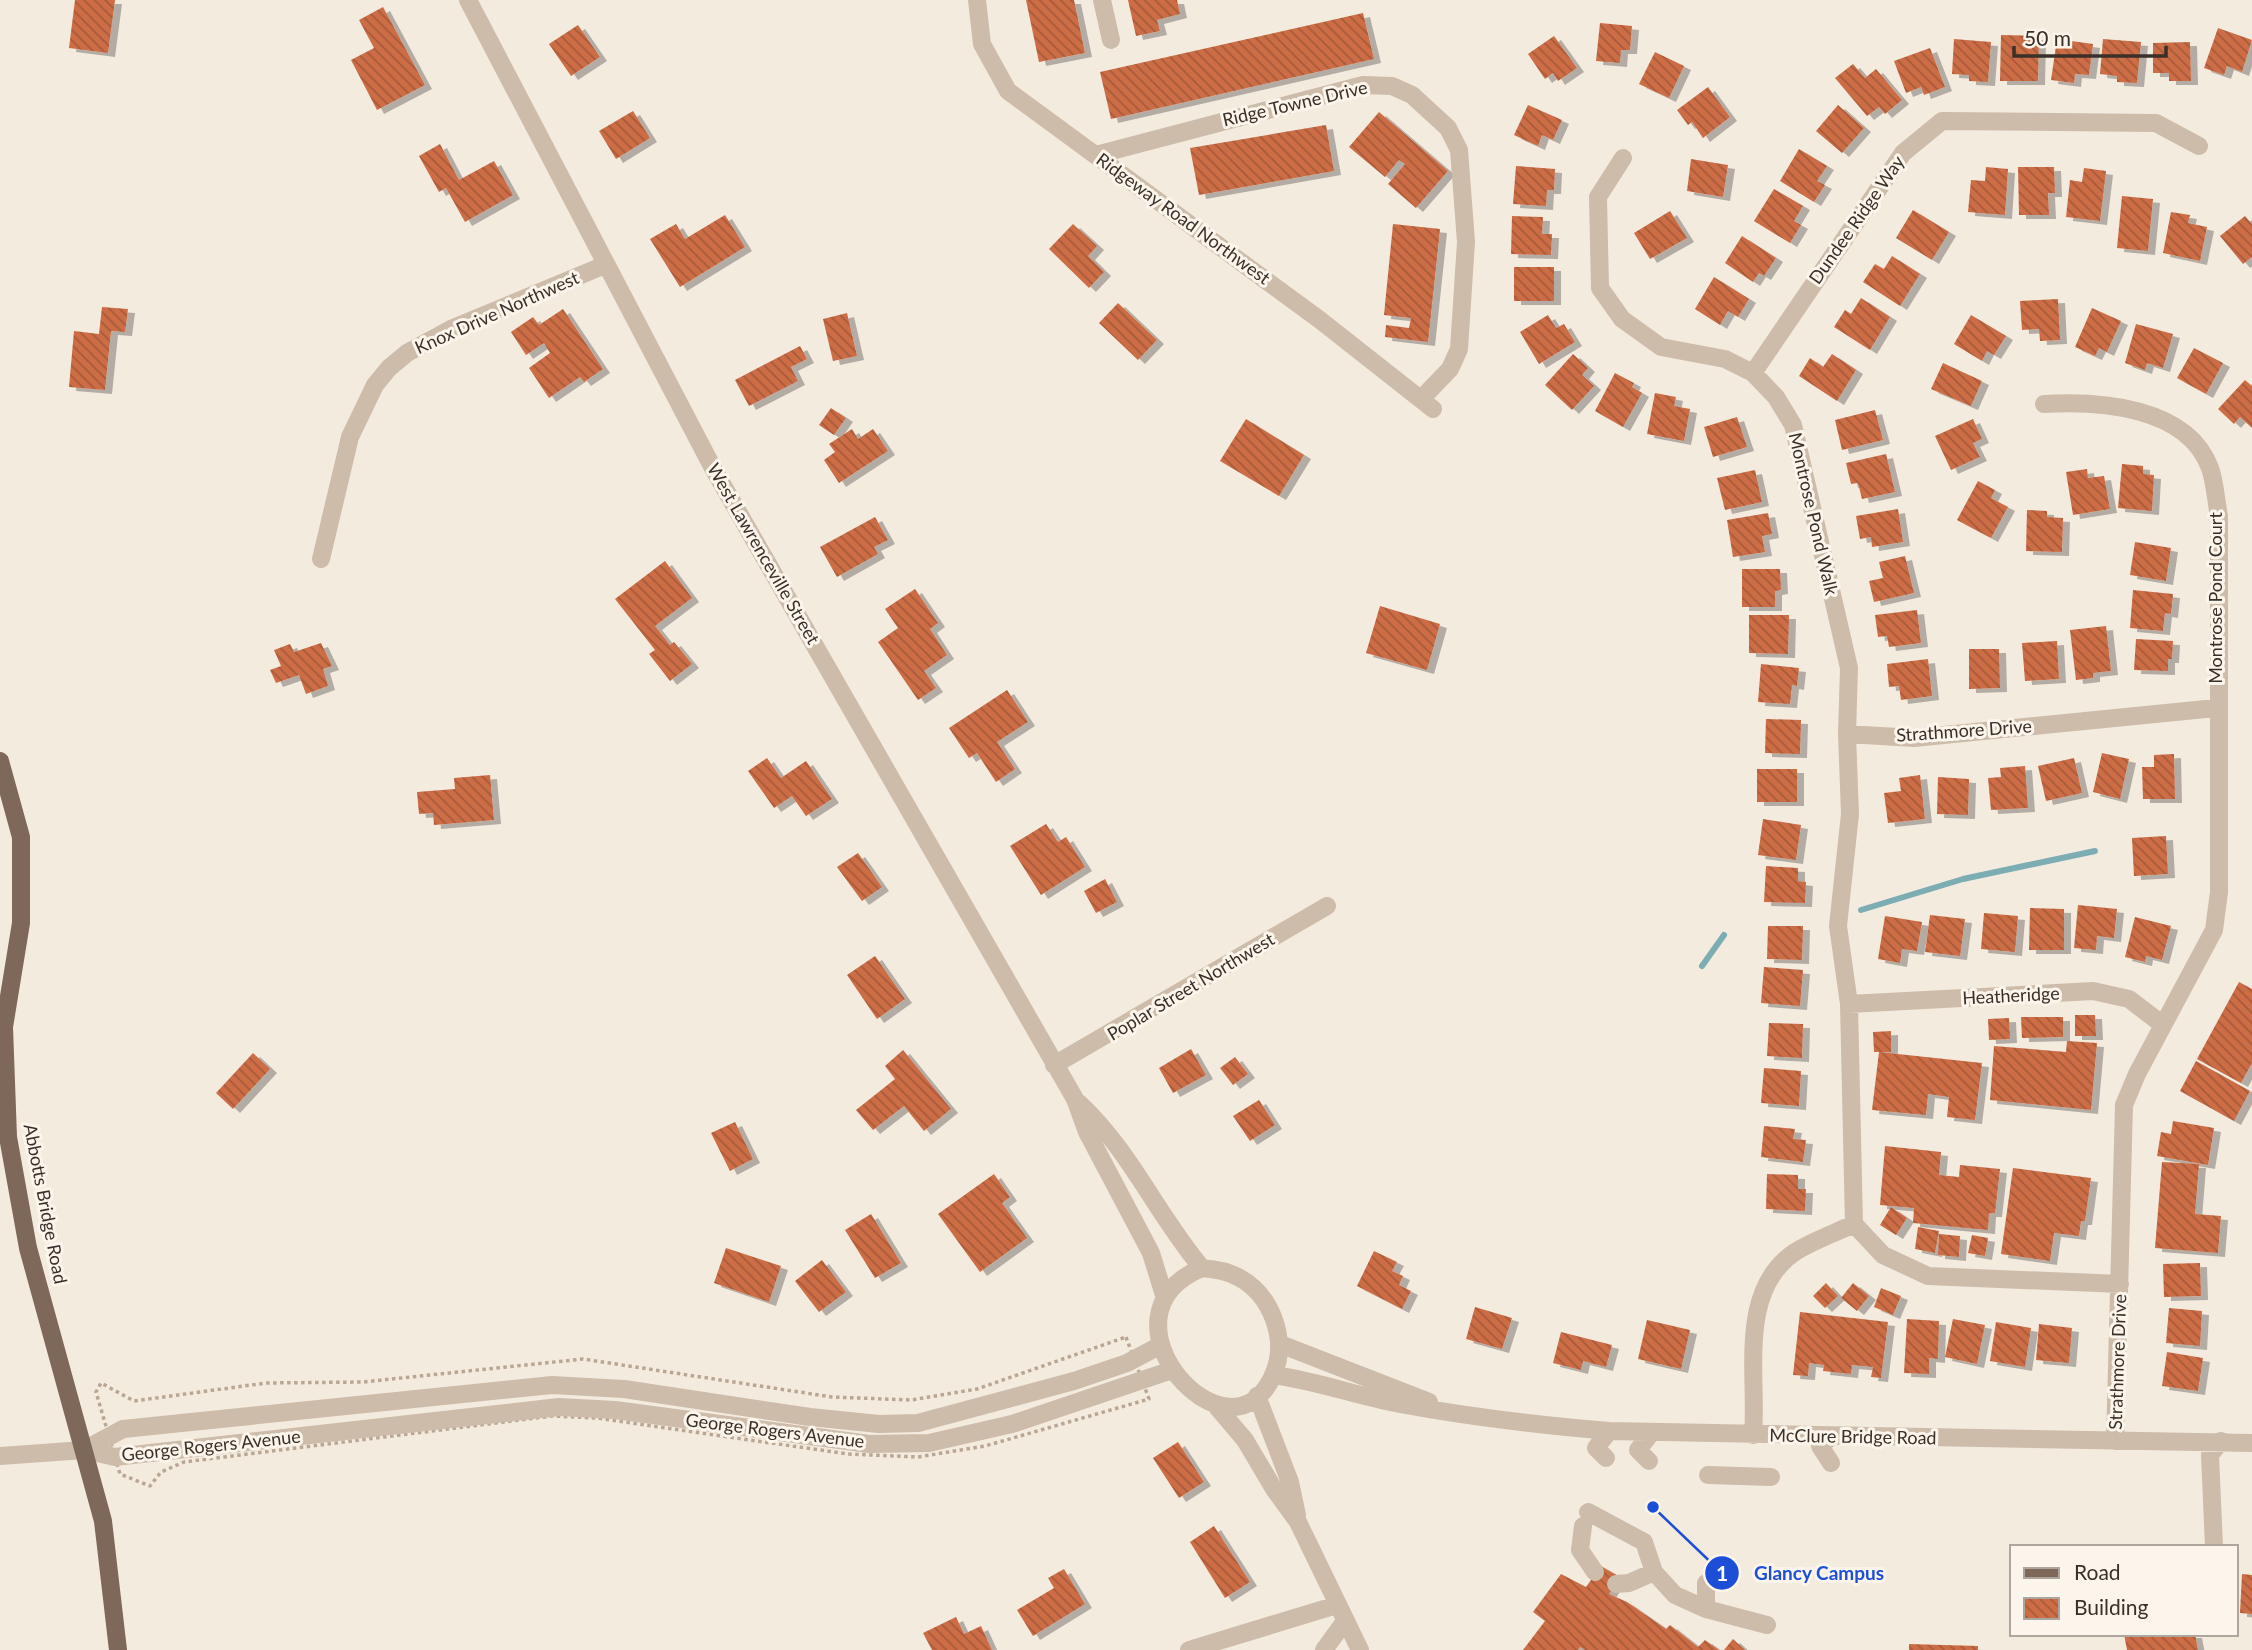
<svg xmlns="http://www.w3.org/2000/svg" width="2252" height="1650" font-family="Lato,sans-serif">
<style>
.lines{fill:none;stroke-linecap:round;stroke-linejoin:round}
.stream{stroke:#7cadb3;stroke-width:6}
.building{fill:url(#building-back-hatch);filter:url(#shadow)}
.path{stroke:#b9a693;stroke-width:3.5;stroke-dasharray:3.5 3.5;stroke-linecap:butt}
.minor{stroke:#cdbca9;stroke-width:18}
.major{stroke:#7d685a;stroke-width:18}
.labels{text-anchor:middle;stroke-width:6;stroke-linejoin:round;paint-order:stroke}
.street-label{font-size:18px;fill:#3a3029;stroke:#fbf5ec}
.leader{fill:none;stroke:#1d4ed8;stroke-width:2.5}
.callout-dot{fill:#1d4ed8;stroke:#fbf5ec;stroke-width:2.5}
.mark-label{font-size:21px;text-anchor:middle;font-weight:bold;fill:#fff}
.callout-label{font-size:19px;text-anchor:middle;font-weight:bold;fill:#1d4ed8;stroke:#fbf5ec;stroke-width:6;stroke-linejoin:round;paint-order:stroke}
</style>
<defs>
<pattern id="building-back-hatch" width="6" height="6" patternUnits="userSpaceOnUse" patternTransform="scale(1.75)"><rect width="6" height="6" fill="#cc6d45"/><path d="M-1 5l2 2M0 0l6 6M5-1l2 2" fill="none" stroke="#a75a3a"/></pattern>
<filter id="shadow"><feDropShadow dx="7" dy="4" stdDeviation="0" flood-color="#0004"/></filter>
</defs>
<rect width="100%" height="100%" fill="#f4ebdf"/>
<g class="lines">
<!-- stream -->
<path class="stream" d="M1861,910L1963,879L2095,851
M1702,966L1724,935"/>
</g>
<!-- building -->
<path class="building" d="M75,0H115L108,53L69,48Z
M1026,0H1074L1085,53L1039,62Z
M1128,0H1177L1180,14L1157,20L1160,31L1136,36Z
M383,7L425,85L377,110L351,60L374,48L359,20Z
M1363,13L1374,59L1111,119L1100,72Z
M1600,23L1632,26L1630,50H1621L1620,63L1596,61Z
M578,25L600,57L571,76L549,44Z
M2218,28L2252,40L2242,72L2227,66L2224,75L2204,68Z
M2001,35L2039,36L2038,81H2000Z
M1554,36L1577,68L1558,81L1553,73L1545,79L1528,54Z
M1954,39L1991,42L1988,82L1969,81V75L1952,74Z
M2057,39L2093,44L2089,75L2075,74L2074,83L2051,80Z
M2103,39L2141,42L2137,83L2117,82V76L2100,74Z
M2190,42L2191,81H2169V73H2153V43Z
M1930,48L1945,87L1924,95L1921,87L1906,93L1894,61Z
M1655,52L1684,66L1669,98L1639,84Z
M1853,64L1865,78L1876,69L1902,100L1885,114L1879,107L1867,116L1835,78Z
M1708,87L1730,117L1703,138L1692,122L1688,125L1677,110Z
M1528,105L1562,120L1553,140L1542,135L1538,146L1514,135Z
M1838,105L1864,128L1842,153L1816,131Z
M633,111L650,138L616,159L599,131Z
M1379,112L1448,171L1416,208L1388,184L1405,164L1399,160L1385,177L1349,147Z
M1326,125L1334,171L1199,195L1190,148Z
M440,144L459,180L494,161L513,195L465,222L446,188L439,192L419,156Z
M1799,149L1827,166L1817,181L1825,185L1814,202L1780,181Z
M1691,159L1728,165L1723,197L1687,191Z
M1516,166L1555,169L1554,190H1547L1546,206L1513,204Z
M1986,167L2008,169L2005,215L1968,212L1971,180L1985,181Z
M2018,167H2054L2055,193H2048L2049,215H2019Z
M2084,168L2106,171L2100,221L2066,217L2070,180L2082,182Z
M1774,189L1803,206L1794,221L1801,225L1790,243L1754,221Z
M2122,196L2153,199L2148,251L2117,248Z
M1913,210L1949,232L1932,260L1896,238Z
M1670,211L1687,238L1650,259L1634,233Z
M2171,212L2190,215L2188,223L2207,227L2200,261L2163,253Z
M725,215L745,247L680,287L650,239L676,224L685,239Z
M1512,216L1543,217L1542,234H1552L1551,255L1511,254Z
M2245,216L2252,224V257L2243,264L2220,236Z
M1073,224L1097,246L1088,256L1104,272L1089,288L1049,249Z
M1393,224L1440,229L1428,342L1385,337L1386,325L1409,328L1411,318L1384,315Z
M1742,236L1776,258L1764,276L1759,273L1753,282L1725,263Z
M1892,256L1920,274L1900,306L1863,282L1875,264L1884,269Z
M1514,267H1554V301H1514Z
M1714,277L1749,299L1738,317L1728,311L1720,325L1695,309Z
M1861,298L1890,317L1870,350L1834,327L1845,310L1851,314Z
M2058,299L2060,340L2040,341L2039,329L2022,330L2020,301Z
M1118,303L1157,340L1138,360L1099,323Z
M102,307L128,309L125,332L111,331L105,390L69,387L74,331L99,334Z
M2092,308L2121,321L2107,352L2099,348L2095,356L2075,347Z
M563,309L603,369L584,382L580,377L549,398L529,368L550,353L544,343L526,355L511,332L533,317L539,325Z
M847,313L857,356L833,361L823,319Z
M1548,315L1556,328L1564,324L1575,342L1539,364L1520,332Z
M1971,315L2006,336L1994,355L1987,351L1982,361L1954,344Z
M2136,324L2173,334L2163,368L2147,363L2145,370L2125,363Z
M800,346L807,359L791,367L798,381L749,406L735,380Z
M2194,348L2223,363L2206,394L2177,378Z
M1573,354L1588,368L1582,375L1594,386L1572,410L1545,385Z
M1832,354L1856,370L1837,401L1799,376L1810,358L1823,367Z
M1943,363L1982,381L1971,406L1931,389Z
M1615,373L1634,383L1632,387L1642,393L1623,427L1595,411Z
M2245,380L2252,386V428L2240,417L2234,424L2218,409Z
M1655,393L1676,397L1674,406L1690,409L1684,441L1647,434Z
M831,408L846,418L834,435L819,425Z
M1875,410L1883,440L1842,450L1835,420Z
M1737,417L1747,447L1713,457L1704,427Z
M1246,419L1304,455L1279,496L1220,461Z
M1973,419L1982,439L1973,443L1980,457L1951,470L1935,436Z
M852,429L858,439L873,429L888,451L839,483L824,460L835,452L829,444Z
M1886,454L1895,492L1862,499L1858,483L1851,484L1846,463Z
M2122,464L2143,466V474L2154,475L2152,511L2118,508Z
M2087,469L2088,478L2104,476L2110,509L2073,515L2066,472Z
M1755,470L1762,502L1725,510L1717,478Z
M1978,481L1995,490L1991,498L2008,507L1991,538L1957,520Z
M1898,509L1903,542L1872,547L1871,537L1860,539L1856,516Z
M2027,510L2047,511V517L2063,518L2062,552L2026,551Z
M1768,513L1772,534L1762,536L1765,552L1733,557L1727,520Z
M875,517L888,540L874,547L878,554L837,577L820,547Z
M2135,542L2171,548L2166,581L2130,575Z
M1905,556L1914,593L1874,602L1869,581L1883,578L1879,562Z
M665,561L692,598L655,626L670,645L674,642L692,664L670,681L649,654L655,650L615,599Z
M1742,569H1780L1781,590L1775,591V607H1742Z
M915,589L938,623L930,629L947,655L924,671L936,688L918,700L878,642L898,628L885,609Z
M2133,590L2173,594L2171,614L2165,613L2163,631L2130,628Z
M1380,606L1440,624L1427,670L1366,653Z
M1917,610L1921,643L1889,647L1887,636L1878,637L1875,615Z
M1749,615H1789L1788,654L1749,653Z
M2106,626L2111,671L2093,673V678L2076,680L2070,630Z
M2136,639L2173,641L2172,659H2168V671L2134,670Z
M2057,641L2059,679L2025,681L2022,643Z
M321,643L332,666L323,669L328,686L306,694L299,675L276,683L270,670L281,666L274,650L290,644L294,652Z
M1969,649H1999L2000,688L1969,689Z
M1928,659L1932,696L1901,700L1899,686L1889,687L1887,664Z
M1761,664L1799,668L1797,686L1792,685L1790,704L1758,702Z
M1007,690L1028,722L997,742L1015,769L996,782L977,753L969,758L949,728Z
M1766,719L1801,720L1800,754L1765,753Z
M2102,753L2129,759L2120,799L2093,792Z
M2174,754L2175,799H2143L2142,767H2154V755Z
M767,758L781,778L806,761L832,799L806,816L792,796L774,808L748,771Z
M2074,758L2082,793L2046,801L2038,766Z
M2025,766L2028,808L1991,810L1988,778L2001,777L2000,768Z
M1757,769H1797V802H1757Z
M490,775L494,820L434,825L433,813L419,814L417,792L455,789L454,778Z
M1920,775L1925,819L1888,823L1884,793L1901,791L1899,778Z
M1938,777L1969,779L1968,815L1937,814Z
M1763,819L1801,825L1796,860L1758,855Z
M1046,824L1058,842L1066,837L1085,867L1041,895L1010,846Z
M2166,836L2168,874L2134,876L2132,838Z
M858,853L882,887L862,901L837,867Z
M1766,866L1798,868V881L1806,882L1805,903L1764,902Z
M1105,879L1117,902L1096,913L1084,891Z
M2078,905L2117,909L2114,938L2097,936L2096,950L2074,948Z
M2030,908L2064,909V950H2029Z
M1984,913L2018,916L2015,952L1981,949Z
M1930,915L1965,919L1960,956L1925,952Z
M1885,916L1922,922L1917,951L1902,949L1900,963L1878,959Z
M2135,917L2171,926L2162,960L2146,956L2145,962L2125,957Z
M1768,926H1803L1802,960L1767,959Z
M875,956L905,999L877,1019L847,975Z
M1764,967L1803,970L1800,1006L1761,1003Z
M2239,982L2252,989V1063L2241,1083L2197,1059Z
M2075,1015H2095L2096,1036H2075Z
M2021,1017H2063V1037L2022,1038Z
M2009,1018L2010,1039L1989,1040L1988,1019Z
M1769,1023L1803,1024L1802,1058L1767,1056Z
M1891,1031V1052H1874L1873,1032Z
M2067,1041L2097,1043L2091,1110L1990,1100L1994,1046L2066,1052Z
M1191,1049L1206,1075L1173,1093L1159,1068Z
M903,1050L951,1109L924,1131L904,1106L873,1130L856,1110L895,1079L885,1066Z
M1879,1052L1982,1063L1975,1120L1947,1117L1949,1097L1928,1094L1926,1115L1872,1110Z
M253,1053L270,1069L233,1109L216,1093Z
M1235,1057L1248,1074L1233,1085L1220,1068Z
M2196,1061L2250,1091L2234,1121L2180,1091Z
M1764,1068L1801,1071L1799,1106L1761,1103Z
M1259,1100L1275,1125L1250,1141L1233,1116Z
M2173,1121L2214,1128L2208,1165L2157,1156L2161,1132L2171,1134Z
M735,1122L753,1159L730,1171L711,1133Z
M1764,1126L1795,1129L1793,1139L1806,1140L1803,1162L1761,1157Z
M1885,1146L1941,1152L1939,1175L1959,1177L1960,1165L2000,1169L1995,1213H1989L1988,1230L1913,1223L1914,1208L1880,1205Z
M2162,1162L2199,1164L2195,1214L2221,1216L2218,1253L2155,1248Z
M2013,1168L2091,1178L2085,1221H2081L2079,1236L2054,1233L2050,1261L2001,1254Z
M994,1174L1010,1197L1002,1203L1027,1238L980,1272L938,1214Z
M1767,1174L1798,1175V1189H1806L1805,1211L1766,1209Z
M1891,1207L1907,1218L1896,1235L1880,1225Z
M871,1214L901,1263L875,1278L845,1230Z
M1918,1227L1939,1231L1935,1253L1915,1249Z
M1939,1234L1960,1236L1959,1257L1938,1255Z
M1972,1235L1988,1238L1985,1256L1968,1253Z
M726,1248L781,1266L769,1302L714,1283Z
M1374,1251L1397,1262L1392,1271L1403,1276L1399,1285L1411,1291L1402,1309L1357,1286Z
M822,1260L846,1292L819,1312L795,1281Z
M2200,1263L2201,1296L2164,1297L2163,1264Z
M1826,1283L1838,1296L1825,1308L1813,1296Z
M1853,1283L1869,1296L1857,1311L1841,1298Z
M1881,1288L1901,1296L1893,1315L1874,1307Z
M1475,1307L1512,1318L1502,1349L1466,1339Z
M2169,1308L2202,1311L2200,1346L2166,1343Z
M1800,1312L1888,1322L1881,1378L1871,1377L1873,1367L1852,1365L1851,1374L1823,1371L1824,1365L1809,1363L1808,1376L1793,1375Z
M1907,1319L1939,1321L1938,1359L1929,1358V1374L1904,1373Z
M1953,1319L1985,1325L1977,1364L1945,1357Z
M1647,1320L1690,1330L1681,1369L1638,1359Z
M1996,1322L2031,1328L2025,1367L1990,1361Z
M2039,1324L2072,1328L2069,1363L2036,1360Z
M1561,1332L1612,1345L1606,1367L1583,1361L1581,1370L1553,1363Z
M2167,1352L2203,1358L2198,1391L2162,1386Z
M1178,1442L1204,1482L1179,1498L1153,1458Z
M1214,1526L1250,1582L1225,1598L1190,1542Z
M1601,1566L1620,1577L1609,1594L1627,1602L1666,1629L1670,1625L1698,1647L1705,1640L1719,1650H1585L1580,1647L1578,1650H1523L1545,1621L1533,1612L1561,1574L1586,1587Z
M1064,1569L1085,1604L1033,1636L1017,1610L1054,1588L1048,1578Z
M2242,1574L2252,1575V1614L2240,1613Z
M956,1617L964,1634L981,1626L992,1650H932L923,1633Z
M2124,1634H2195L2198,1650H2127Z
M1733,1639L1745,1650H1724Z
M1909,1644L1978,1646V1650H1909Z"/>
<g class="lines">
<!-- path -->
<path class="path" d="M1126,1337L1149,1399L985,1446L918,1457L848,1454L596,1418L552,1416L184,1462L161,1472L150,1486L120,1474L96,1392L101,1383L134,1401L266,1383L363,1382L583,1359L832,1397L911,1400L977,1389Z"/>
<!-- minor -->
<path class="minor" d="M468,0L714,470L1075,1099L1087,1132L1151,1253L1164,1295
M977,0L982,44L1008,91L1320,320L1433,409
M1102,0L1111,40
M1096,155L1363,85L1392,86L1412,95L1448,128L1459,150L1466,242L1459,349L1450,369L1421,399
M1623,158L1598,197L1600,288L1622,319L1661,347L1725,359L1753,373L1776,397L1793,425L1849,668L1847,734L1850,814L1838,926L1849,1004L1854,1224L1883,1255L1928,1276L2120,1284
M1753,373L1903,153L1942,121L2156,123L2199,146
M2044,404C2099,401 2187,406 2210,468C2215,482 2216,501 2219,516V892L2214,930L2137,1074L2124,1105L2115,1441
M321,559L350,437L375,385L389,368L407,353L453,328L605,265
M1847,734L1914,738L2216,708
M1849,1004L2093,991L2129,999L2163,1025
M1054,1065L1327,906
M1079,1103C1129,1149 1158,1216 1202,1268
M1202,1268C1214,1269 1227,1271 1238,1277C1271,1294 1288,1339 1274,1373C1232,1476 1086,1316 1202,1268Z
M1280,1344L1429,1402
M1274,1375C1317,1381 1357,1396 1400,1404C1469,1417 1539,1425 1609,1431L2252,1443
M1257,1396L1290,1482L1297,1515
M1217,1407L1245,1440L1274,1489L1298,1522L1360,1650
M1753,1435C1758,1376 1737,1291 1795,1252C1812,1241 1835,1233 1854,1224
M84,1450L123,1429L552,1385L624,1389L810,1417L879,1424L918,1423L1074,1381L1127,1363L1161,1345
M0,1456L84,1450L115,1457L559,1407L615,1410L869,1444L929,1443L1012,1424L1172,1370
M1606,1458L1596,1448L1609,1431
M1649,1461L1638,1450L1651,1433
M1831,1463L1820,1446L1832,1436
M1708,1475L1771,1477
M1588,1512L1644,1542L1654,1572
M1583,1526L1580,1550L1595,1572
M2214,1547L2210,1455L2221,1441
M1706,1583V1609L1767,1625
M1616,1584L1629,1583L1654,1572L1675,1595L1706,1609
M1189,1650L1337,1605
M1324,1650L1345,1621"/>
<!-- major -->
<path class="major" d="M0,761L21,837V923L4,1027L8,1137L28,1248L103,1521L118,1650"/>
</g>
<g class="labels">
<!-- street labels -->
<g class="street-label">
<text transform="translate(1295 104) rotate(-13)" y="6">Ridge Towne Drive</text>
<text transform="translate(1183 219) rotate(36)" y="6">Ridgeway Road Northwest</text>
<text transform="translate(1857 220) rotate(-55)" y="6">Dundee Ridge Way</text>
<text transform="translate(497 313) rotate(-24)" y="6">Knox Drive Northwest</text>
<text transform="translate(1813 514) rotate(77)" y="6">Montrose Pond Walk</text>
<text transform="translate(763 554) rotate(60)" y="6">West Lawrenceville Street</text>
<text transform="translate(2216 598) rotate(-90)" y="6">Montrose Pond Court</text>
<text transform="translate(1964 731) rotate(-4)" y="6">Strathmore Drive</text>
<text transform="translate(1191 987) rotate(-31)" y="6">Poplar Street Northwest</text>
<text transform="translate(2011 996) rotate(-3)" y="6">Heatheridge</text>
<text transform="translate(45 1204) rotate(79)" y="6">Abbotts Bridge Road</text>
<text transform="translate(2118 1362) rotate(-88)" y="6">Strathmore Drive</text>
<text transform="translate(775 1431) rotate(7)" y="6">George Rogers Avenue</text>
<text transform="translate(1853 1437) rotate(1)" y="6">McClure Bridge Road</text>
<text transform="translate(211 1446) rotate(-6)" y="6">George Rogers Avenue</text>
</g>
</g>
<!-- callouts -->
<path class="leader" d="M1653 1507L1722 1573"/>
<g class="callout-dot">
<circle cx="1653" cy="1507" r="7"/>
<circle cx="1722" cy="1573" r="18"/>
</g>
<g class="mark-label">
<text x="1722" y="1581">1</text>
</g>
<g class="callout-label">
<text x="1819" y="1580">Glancy Campus</text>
</g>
<!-- legend -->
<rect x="2010" y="1545" width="228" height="91" fill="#fbf5ec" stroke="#aea69e" stroke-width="2"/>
<rect x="2024" y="1568" width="35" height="10" fill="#7d685a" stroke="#aea69e" stroke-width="2"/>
<text x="2074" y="1580" font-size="21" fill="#3a3029">Road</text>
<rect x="2024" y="1598" width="35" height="21" fill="url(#building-back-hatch)" stroke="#aea69e" stroke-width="2"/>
<text x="2074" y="1615" font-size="21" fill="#3a3029">Building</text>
<!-- scale -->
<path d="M2014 46v10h152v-10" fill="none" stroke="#3a3029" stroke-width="3.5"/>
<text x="2024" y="46" font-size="21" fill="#3a3029" stroke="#fbf5ec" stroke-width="5" paint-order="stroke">50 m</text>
</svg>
